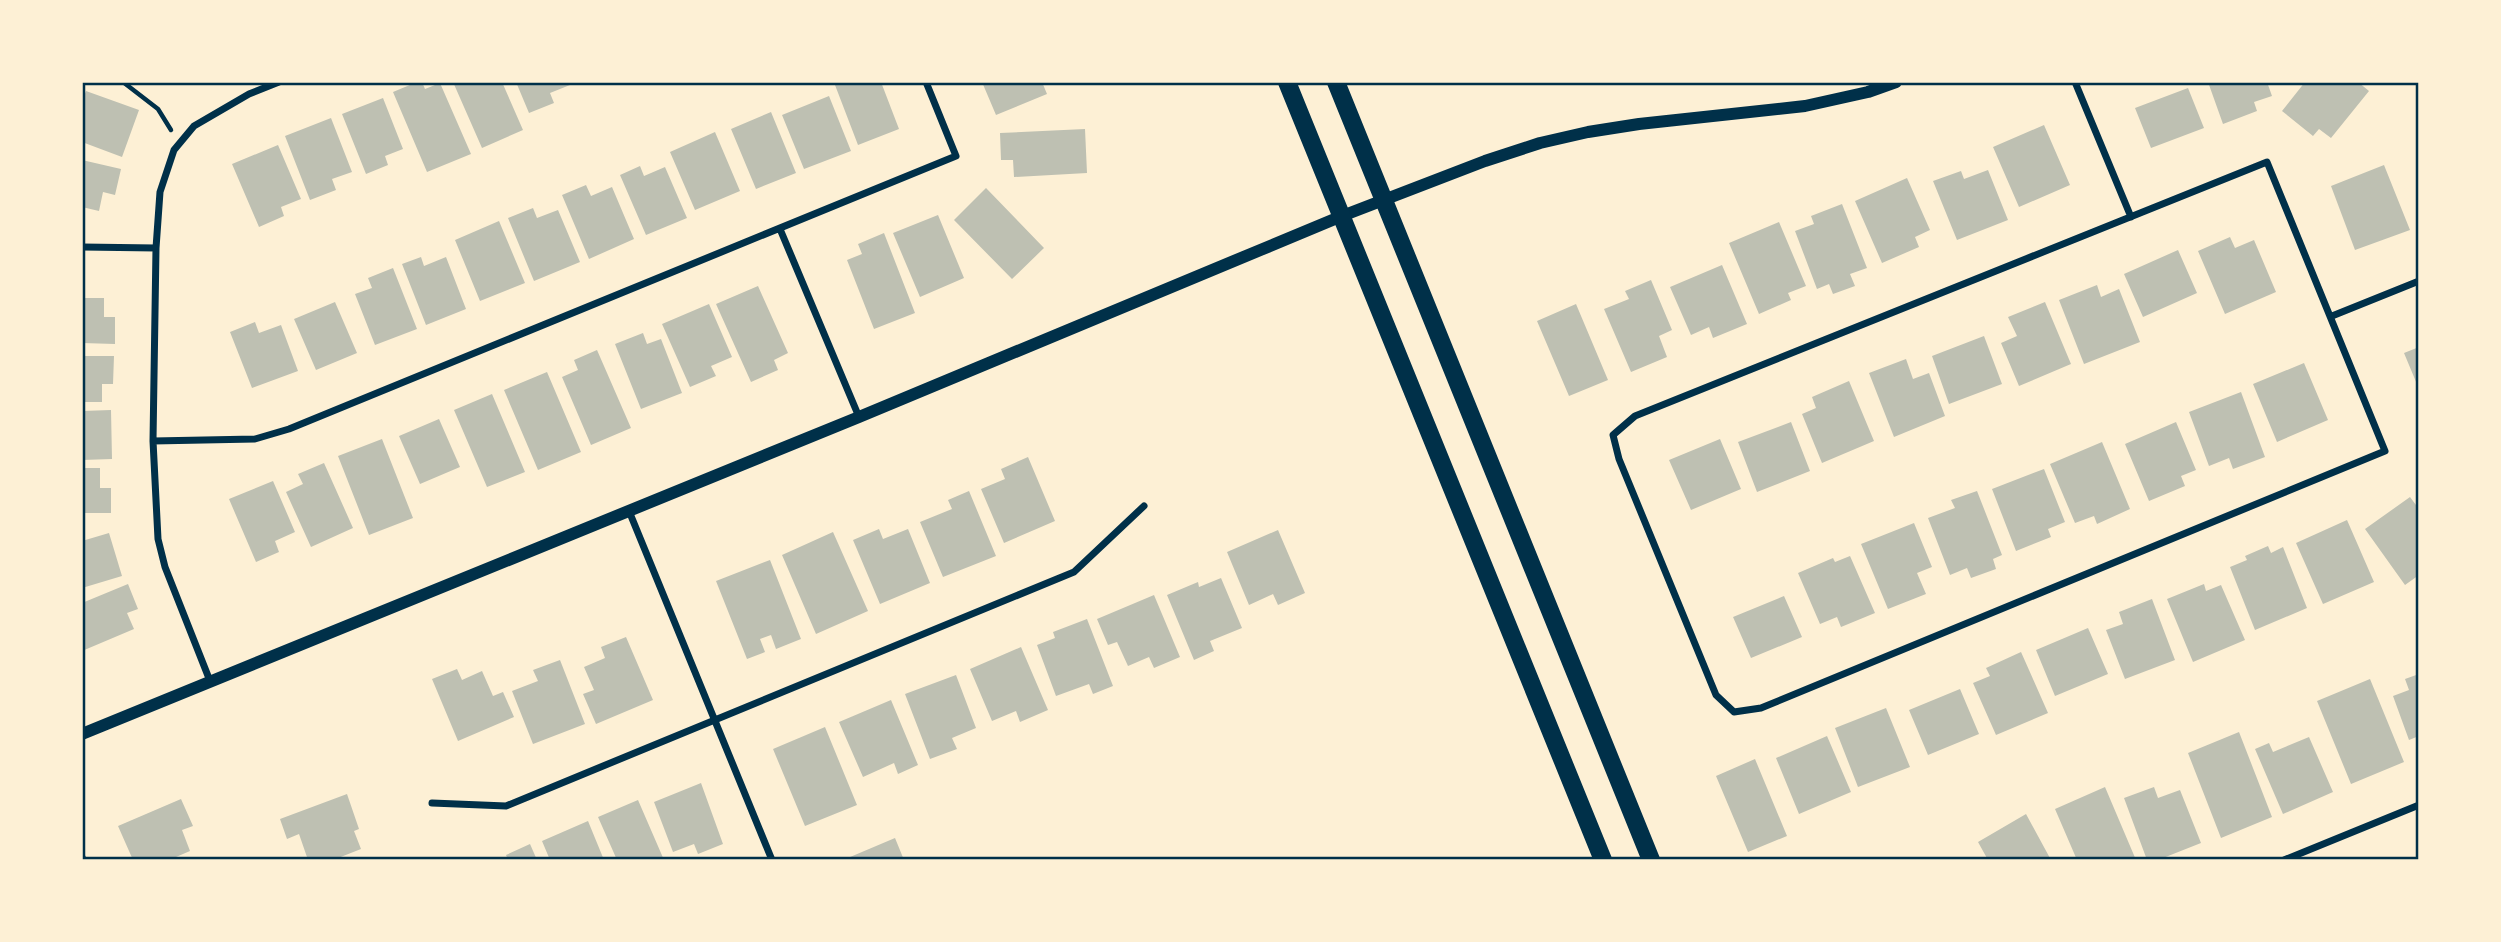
<svg xmlns="http://www.w3.org/2000/svg" width="2501" height="942" font-family="Arial,sans-serif">
<style>
.building{fill:#bec0b2}
.lines{fill:none;stroke-linecap:round;stroke-linejoin:round}
.path{stroke:#003049;stroke-width:4.5}
.minor{stroke:#003049;stroke-width:7}
.tertiary{stroke:#003049;stroke-width:12}
.primary{stroke:#003049;stroke-width:18}
.neatline{fill:none;stroke:#003049;stroke-width:2.5}
</style>
<rect width="100%" height="100%" fill="#fdf0d5"/>
<!-- building -->
<path class="building" d="M417,82H422L425,89L440,83L471,154L427,172L393,92Z
M453,82H502L523,130L482,148Z
M516,82H569L570,85L550,93L554,103L529,113Z
M842,82H857L858,85L866,82H881L899,129L858,145L835,85Z
M982,82H1042L1047,94L996,115Z
M2208,82H2267L2272,96L2254,102L2257,111L2223,124Z
M2305,82H2358L2369,91L2331,138L2319,129L2313,136L2282,111Z
M2188,88L2204,128L2151,148L2135,108Z
M86,91L139,110L122,157L82,142V101Z
M829,96L851,151L804,169L782,115Z
M383,98L403,149L385,156L388,165L366,174L342,114Z
M771,112L796,173L756,189L731,129Z
M331,118L352,172L332,179L336,190L310,200L285,136Z
M2044,125L2070,185L2019,207L1993,147Z
M1085,129L1087,173L1014,177L1013,160H1001L1000,133Z
M715,132L740,191L695,210L670,152Z
M278,145L301,199L281,207L284,216L259,227L232,164Z
M82,160L121,169L115,195L103,192L99,211L82,207Z
M2384,165L2410,230L2355,250L2331,186Z
M640,166L644,176L665,167L687,218L646,235L620,175Z
M1988,170L2008,220L1957,240L1933,181L1961,171L1964,179Z
M1907,178L1930,230L1915,237L1919,247L1882,263L1855,201Z
M586,185L591,196L612,187L634,239L589,259L562,195Z
M986,188L1044,248L1012,279L954,220Z
M1842,204L1867,268L1850,274L1855,286L1833,294L1829,284L1817,289L1795,231L1814,224L1811,216Z
M533,208L537,218L558,210L580,262L534,281L508,218Z
M938,215L964,278L920,297L893,233Z
M499,221L525,283L480,301L455,240Z
M1779,222L1806,286L1788,293L1791,300L1759,314L1729,243Z
M884,233L915,313L874,329L847,260L862,254L858,244Z
M2230,237L2235,248L2254,240L2276,292L2225,314L2198,251Z
M2178,250L2197,293L2143,317L2124,274Z
M421,257L424,266L446,257L466,309L426,325L402,264Z
M1722,265L1747,324L1713,338L1709,327L1691,335L1670,287Z
M393,268L417,329L375,345L355,294L372,288L368,278Z
M1651,280L1672,330L1659,336L1667,357L1631,372L1604,309L1629,299L1625,291Z
M2097,285L2101,297L2119,289L2140,342L2084,364L2059,300Z
M758,286L788,353L774,360L778,370L751,382L716,304Z
M82,298H104V317H115V344L82,343Z
M335,302L357,353L316,370L294,319Z
M2045,302L2071,364L2019,386L2001,343L2017,336L2008,317Z
M709,304L732,357L711,366L716,376L690,387L662,324Z
M1576,304L1608,380L1569,396L1537,321Z
M255,322L259,333L281,325L298,371L252,388L230,332Z
M643,333L647,344L661,339L682,393L641,409L615,344Z
M1984,336L2002,384L1949,404L1932,356Z
M2419,347V389L2404,353Z
M597,350L631,428L591,445L562,377L578,370L574,360Z
M82,356H114L113,384H102V402H82Z
M1906,359L1913,379L1929,373L1945,416L1894,437L1869,373Z
M2304,363L2328,420L2277,442L2253,384Z
M547,372L581,452L538,470L504,390Z
M1849,381L1874,441L1822,463L1802,414L1816,408L1812,397Z
M2241,392L2265,457L2233,469L2229,458L2209,466L2189,412Z
M492,394L525,472L487,487L454,410Z
M111,410L112,459L82,460V411Z
M439,419L460,467L420,484L399,436Z
M1791,422L1810,471L1757,492L1738,442Z
M2176,422L2196,470L2181,476L2185,486L2149,501L2125,444Z
M382,439L413,518L369,535L338,456Z
M1720,439L1741,489L1691,510L1669,460Z
M2102,442L2130,509L2097,524L2094,516L2075,523L2050,464Z
M1028,457L1055,521L1004,543L981,489L1005,479L1001,469Z
M324,463L353,528L311,547L286,492L303,484L298,474Z
M82,468H100V488H111V513H82Z
M2044,469L2065,522L2048,529L2051,537L2016,551L1992,489Z
M273,481L295,532L275,541L279,552L256,562L229,499Z
M969,491L996,556L943,577L920,522L952,509L948,500Z
M1977,491L2002,555L1993,559L1996,569L1971,578L1967,568L1950,575L1928,518L1955,508L1951,500Z
M2410,497L2419,509V575L2405,585L2365,529Z
M2347,520L2374,582L2323,604L2296,543Z
M1914,523L1932,567L1917,573L1926,594L1888,609L1861,544Z
M879,529L883,539L908,529L930,583L880,604L853,540Z
M1278,530L1305,593L1278,605L1273,594L1249,605L1227,552Z
M833,532L868,611L816,634L782,555Z
M109,533L122,576L82,588V541Z
M2268,546L2271,553L2283,547L2307,608L2255,630L2230,567L2247,560L2245,556Z
M1850,556L1875,613L1841,627L1837,617L1820,624L1798,573L1833,558L1835,562Z
M770,560L801,639L776,649L771,635L760,639L765,652L747,659L716,581Z
M1221,578L1242,628L1210,641L1214,651L1194,660L1167,595L1198,582L1199,587Z
M128,584L138,609L127,613L134,629L82,651V603Z
M2204,584L2206,591L2221,585L2245,640L2193,662L2167,599Z
M1154,595L1180,657L1154,668L1149,657L1128,666L1117,642L1108,645L1097,619Z
M1784,596L1802,637L1751,658L1733,617Z
M2152,599L2175,660L2125,679L2106,630L2123,624L2119,612Z
M1087,619L1113,686L1093,694L1089,684L1056,696L1037,645L1055,638L1053,632Z
M2088,628L2108,674L2055,696L2036,650Z
M626,637L653,700L596,724L583,694L594,690L584,667L605,658L601,647Z
M1021,647L1048,710L1020,722L1016,711L992,721L970,669Z
M2021,652L2048,713L1996,735L1973,683L1990,676L1986,668Z
M560,660L585,724L533,744L512,691L538,681L533,670Z
M457,669L462,680L482,671L493,696L503,692L514,717L458,741L432,679Z
M2419,674V736L2409,740L2393,696L2409,690L2405,679Z
M956,675L976,728L952,738L957,749L930,759L905,694Z
M2370,679L2404,762L2351,784L2317,701Z
M1960,689L1979,734L1928,755L1909,710Z
M891,700L918,765L898,774L894,763L863,777L839,722Z
M1886,708L1910,767L1858,787L1835,728Z
M825,727L857,805L805,826L773,749Z
M2239,732L2272,817L2221,838L2188,753Z
M1827,736L1851,792L1799,814L1776,758Z
M2309,737L2333,792L2283,814L2255,749L2269,743L2273,752Z
M1755,759L1787,836L1748,852L1716,776Z
M701,783L723,844L698,854L694,844L673,852L654,802Z
M2105,787L2136,860H2077L2055,809Z
M2154,787L2158,798L2180,790L2201,843L2158,860H2147L2124,798Z
M347,794L359,829L354,831L361,849L333,860H308L299,834L287,839L280,819Z
M181,799L193,826L182,830L190,851L169,860H133L118,826Z
M638,800L664,860H617L598,817Z
M2026,814L2051,860H1988L1978,842Z
M588,821L604,860H550L542,841Z
M895,838L904,860H843Z
M530,844L537,860H508L506,855Z"/>
<g class="lines">
<!-- path -->
<path class="path" d="M123,82L158,109L171,130"/>
<!-- minor -->
<path class="minor" d="M2075,82L2131,217
M2267,162L2385,451L1761,708L1734,712L1716,695L1619,459L1613,435L1635,416Z
M780,229L859,417
M82,247L156,248
M2332,316L2419,281
M153,441L255,439L289,429L956,156L926,82
M629,511L772,860
M210,681L165,567L158,539L153,441L156,248L160,192L174,150L194,126L249,94L279,82
M432,803L506,806L1074,572L1144,506
M82,857L83,860
M2284,860L2419,805"/>
<!-- tertiary -->
<path class="tertiary" d="M82,734L859,417L1342,216L1485,161L1540,143L1588,132L1639,124L1805,106L1868,92L1896,82"/>
<!-- primary -->
<path class="primary" d="M1287,82L1603,860
M1336,82L1651,860"/>
</g>
<!-- border -->
<rect width="2501" height="942" fill="none" stroke="#fdf0d5" stroke-width="168"/>
<rect x="84" y="84" width="2333" height="774" class="neatline"/>
</svg>
